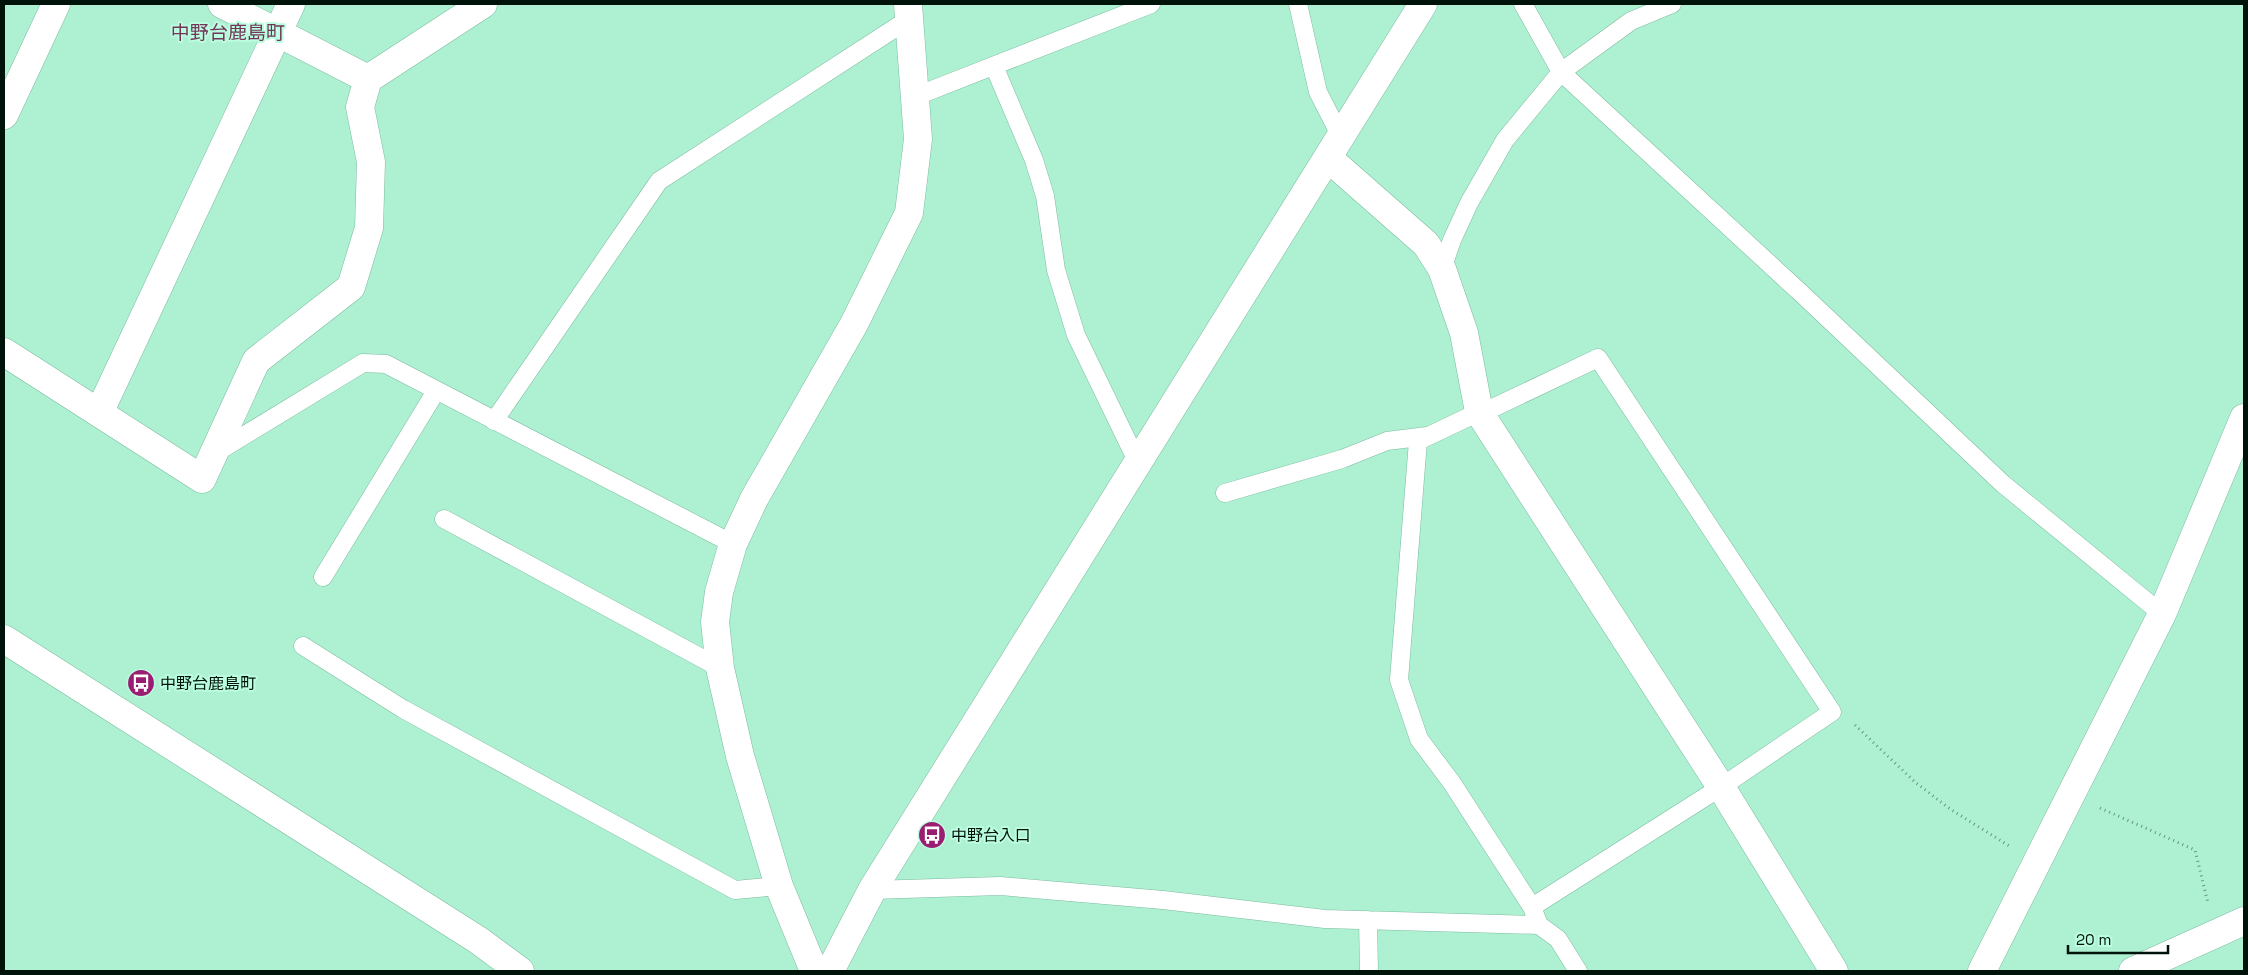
<svg xmlns="http://www.w3.org/2000/svg" width="2248" height="975" font-family="'Space Grotesk','Noto Sans JP',sans-serif">
<style>
.lines{fill:none;stroke-linecap:round;stroke-linejoin:round}
.lane-casing{stroke:#7cbca0;stroke-width:19}
.street-casing{stroke:#7cbca0;stroke-width:29}
.secondary-casing{stroke:#7cbca0;stroke-width:29}
.primary-casing{stroke:#7cbca0;stroke-width:29}
.path{stroke:#679680;stroke-width:3;stroke-dasharray:1 4;stroke-linecap:butt}
.lane{stroke:#fff;stroke-width:18}
.street{stroke:#fff;stroke-width:28}
.secondary{stroke:#fff;stroke-width:28}
.primary{stroke:#fff;stroke-width:28}
.labels{text-anchor:middle;stroke-width:4;stroke-linejoin:round;paint-order:stroke}
.poi-label{font-size:16px;fill:#00130a;stroke:#bbfddf;text-anchor:start}
.quarter-label{font-size:19px;fill:#723459;stroke:#bbfddf}
</style>
<rect width="100%" height="100%" fill="#aef0d2"/>
<g class="lines">
<!-- lane casing -->
<g class="lane-casing">
<path id="lane" d="M1298,4L1318,92L1341,137
M1523,4L1561,72L1802,294L2003,484L2162,614
M994,66L1034,160L1045,196L1056,270L1076,335L1137,461
M914,97L1151,4
M1442,269L1452,240L1469,203L1505,140L1561,72L1631,21L1672,4
M1480,414L1598,358L1832,712L1721,787L1532,907
M494,421L659,181L909,19
M217,452L363,363L386,364L733,544
M1225,493L1342,459L1387,441L1427,436
M444,519L720,668
M323,577L436,391
M303,646L403,709L735,890L779,886
M872,890L1000,886L1163,900L1325,919L1539,925L1532,907L1452,783L1419,739L1399,680L1418,441L1479,412
M1368,920L1369,971
M1539,925L1558,939L1578,971"/>
</g>
<!-- street casing -->
<g class="street-casing">
<path id="street" d="M222,4L368,79
M4,115L56,4
M1328,158L1426,244L1442,269L1464,333L1479,412L1721,787L1834,971
M4,352L202,479L256,361L351,287L369,228L371,162L360,107L368,79L483,4
M99,413L291,4
M814,971L779,886L740,756L720,668L715,622L719,592L733,544L754,499L854,324L909,213L918,139L908,4
M1982,971L2162,614L2244,418"/>
</g>
<!-- secondary casing -->
<g class="secondary-casing">
<path id="secondary" d="M4,639L478,940L520,971
M830,971L872,890L1423,4"/>
</g>
<!-- primary casing -->
<g class="primary-casing">
<path id="primary" d="M2133,971L2244,921"/>
</g>
<!-- path -->
<path class="path" d="M1855,725L1915,782L1950,809L2011,847
M2100,808L2195,850L2208,903"/>
<!-- lane -->
<use href="#lane" class="lane"/>
<!-- street -->
<use href="#street" class="street"/>
<!-- secondary -->
<use href="#secondary" class="secondary"/>
<!-- primary -->
<use href="#primary" class="primary"/>
</g>
<!-- icons -->
<defs>
<g id="bus-disc" transform="scale(1.4375)"><circle r="9.5" fill="#9b1d72" stroke="#bbfddf"/><path d="M-5-6H5V4H4V6H2V4H-2V6H-4V4H-5ZM-3.5-4V0h7V-4ZM-3.5 1.2v1.5H-2V1.2ZM2 1.2v1.5H3.5V1.2Z" fill="#fff"/></g>
</defs>
<g fill-rule="evenodd">
<use href="#bus-disc" x="141" y="683"/>
<use href="#bus-disc" x="932" y="835"/>
</g>
<g class="labels">
<!-- poi labels -->
<g class="poi-label">
<text x="160" y="689">中野台鹿島町</text>
<text x="951" y="841">中野台入口</text>
</g>
<!-- quarter labels -->
<g class="quarter-label">
<text x="228" y="39">中野台鹿島町</text>
</g>
</g>
<!-- border -->
<rect width="2248" height="975" fill="none" stroke="#00130a" stroke-width="10"/>
<!-- scale -->
<path d="M2068 945v8h100v-8" fill="none" stroke="#00130a" stroke-width="2.5"/>
<text x="2076" y="945" font-size="15" fill="#00130a" stroke="#bbfddf" stroke-width="4" paint-order="stroke">20 m</text>
</svg>
